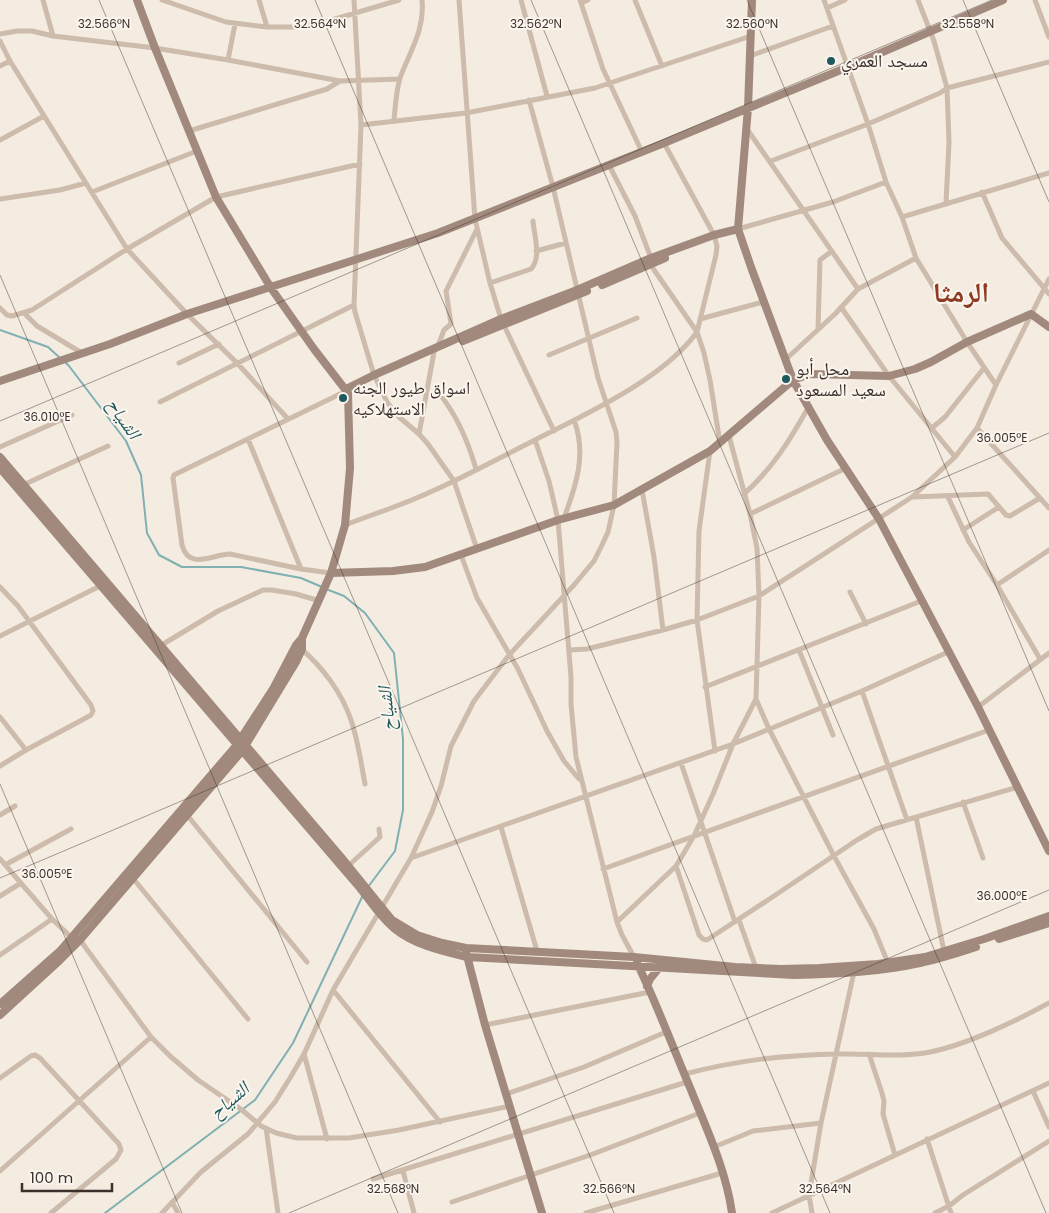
<svg xmlns="http://www.w3.org/2000/svg" width="1049" height="1213" font-family="Poppins,'Noto Naskh Arabic',sans-serif">
<style>
.lines{fill:none;stroke-linecap:round;stroke-linejoin:round}
.stream{stroke:#7fb0b2;stroke-width:2}
.street{stroke:#cdbbac;stroke-width:5}
.secondary{stroke:#a18a7d;stroke-width:8}
.ticks{fill:none;stroke:#3b302b;stroke-width:1;stroke-opacity:0.45}
.poi-dot{fill:#1f5a5e;stroke:#fbf5ee;stroke-width:2}
.labels{text-anchor:middle;stroke-width:4;stroke-linejoin:round;paint-order:stroke}
.poi-label{font-size:18px;fill:#3b302b;stroke:#fbf5ee;text-anchor:start}
.water-label{font-size:19px;font-style:italic;fill:#1f5a5e;stroke:#fbf5ee}
.town-label{font-size:28px;font-weight:bold;fill:#8c3b22;stroke:#fbf5ee}
.ticks-label{font-size:12px;text-anchor:middle;fill:#3b302b;stroke:#fbf5ee;stroke-width:4;stroke-linejoin:round;paint-order:stroke}
</style>
<rect width="100%" height="100%" fill="#f4ebe1"/>
<g class="lines">
<!-- stream -->
<path class="stream" d="M0,330L48,347L60,358
M64,361L69,366L126,441L141,475L147,533L159,555L182,567H241L301,578L322,587
M326,589L344,596L365,613L394,653L403,739V810L395,851L368,887
M105,1213L255,1100L293,1043L363,895"/>
<!-- street -->
<path class="street" d="M43,0L53,36
M162,0L226,22L267,27H294L325,22L399,0
M259,0L267,27
M354,0L361,125L354,305L355,312L374,375L387,402L399,417L419,434L428,444L454,481L477,549
M459,0L475,219L490,283L501,319L554,431
M521,0L547,96
M580,0L603,69L642,152
M635,0L662,66
M824,0L868,124L886,182L902,217L916,258L967,342L996,385
M918,0L934,41L947,88L949,142L946,203
M1035,0L1049,37
M581,3L588,0
M827,8L845,0
M0,34L17,31H32L53,36L155,48L228,60L340,81L400,79
M0,41L10,61L127,249L187,314L238,364L288,419
M750,56L833,26
M228,60L235,24
M0,66L10,61
M394,121C395,107 396,92 400,78C410,51 425,30 422,0
M361,125L466,113L595,88L751,36
M747,129L858,289
M189,131L327,89L340,81
M0,140L44,116
M771,161L868,124L940,93L947,88L1049,62
M609,165L635,216L651,258
M92,192L197,151
M982,192L1002,238L1049,294
M0,199L60,190L86,183
M902,217L1049,173
M738,229L833,202L886,182
M536,251L566,243
M650,264L697,332L704,353L710,380L720,443
M490,283L531,269C542,257 534,236 533,221
M841,307L889,376L955,457
M0,308L7,315L12,316L32,310L127,249L216,197L360,164
M24,313L37,326L82,353
M700,319L763,302
M818,330L820,260L832,251
M438,346L444,330L451,324L446,291L477,229
M549,355L637,318
M785,360L835,314L858,289L916,258
M179,363L219,344
M438,392C457,415 468,441 476,469
M160,402L354,305
M932,428L945,417L984,368
M977,428L1049,508
M419,434L434,352
M729,436L750,514L757,548L759,596L756,699L769,729L834,856L874,929L888,963
M248,439L301,569
M535,440L549,481L558,520L571,677V704L576,757L617,922L622,935L634,957
M0,447L72,415
M710,451L699,531L697,620L715,751
M23,485L108,446
M642,490L654,557L663,630
M744,494C772,469 790,440 808,408
M913,497L988,494L1006,515L1010,516L1040,498
M948,497L969,542L997,585
M750,514L846,468
M564,518C576,486 587,454 574,420
M345,525C363,518 381,512 399,505C446,487 491,462 537,439C588,413 663,379 697,332L716,255L717,246L714,235L664,143
M963,530L999,507
M461,555L477,598L518,669L547,731L564,761L579,779
M331,573L301,569L230,554C213,554 189,571 182,545L173,478L174,475L180,472L340,394L348,393
M0,587L18,606L91,705L93,711L91,715L82,720L26,750L0,766
M850,592L866,624
M0,636L102,585
M160,646L218,611L263,590H272L296,594L320,601
M300,648C322,666 342,693 351,720C358,740 361,763 365,784
M569,650L587,649L663,630L697,620L759,596L912,497L955,457L977,428L996,385L1049,279
M799,650L833,735
M1040,659L997,585L1049,550
M705,687L921,601
M862,691L907,820
M978,707L1049,653
M0,717L26,750
M681,763L735,922
M963,802L983,858
M0,815L15,806
M187,815L307,962
M916,817L944,951
M501,827L537,951
M411,858L733,744L862,691L948,652
M0,859L52,919L72,938
M5,865L71,829
M348,866L380,837L379,829
M676,866L699,935L703,939L707,940L771,898L857,840L876,829L1018,787
M603,869L989,730
M132,877L248,1019
M0,896L21,883
M739,920L756,968
M617,922L676,866L694,836L713,794L733,744L756,699
M80,940L151,1037L170,1056L198,1080L242,1110L261,1126L276,1133L297,1138H349L399,1130L510,1106
M0,955L52,919
M333,990L440,1122
M485,1025L650,992
M304,1054L327,1139
M869,1054L882,1093L884,1101L883,1114L895,1155
M685,1074C738,1060 784,1055 839,1054C869,1053 899,1058 930,1052C966,1045 1016,1021 1049,1003
M0,1078L31,1056L35,1055L40,1058L119,1144L121,1150L116,1159L51,1213
M1033,1091L1049,1127
M506,1094L584,1067L666,1032
M266,1128L278,1213
M927,1139L951,1213
M714,1147L753,1131L821,1123
M0,1171L151,1037
M403,1171L414,1213
M373,1179L687,1082
M172,1202L178,1213
M452,1202L593,1154L700,1113
M162,1213L201,1172L248,1134L275,1102L290,1078L304,1054L333,990L411,858L432,812L441,786L451,746L474,701L509,655L574,585L594,561L602,545L608,532L614,505L617,442L616,432L598,378L553,187L529,100
M586,1213L722,1173
M772,1213L1049,1083
M812,1213L809,1195L821,1123L854,972
M935,1213L949,1206L963,1195L1049,1141"/>
<!-- secondary -->
<path class="secondary" d="M752,0L748,108L738,229L751,267L793,380L827,440L879,519L978,707L1049,851
M602,285L665,258
M463,341L587,291
M0,381L110,344L187,314L438,233L664,143L848,67L1003,0
M346,389L374,375L501,319L577,290L651,258L714,235L738,229
M0,457L341,857L392,920L417,935L442,943L466,948L634,957L735,967L781,969L819,968L878,964L925,957L984,939L1049,916
M0,468L360,888C371,902 381,918 395,929C415,945 442,951 467,957L794,975C836,974 879,972 920,963C939,959 958,953 976,947
M331,573L393,571L425,567L558,520L614,505L710,451L793,380L810,374L889,376L915,369L931,362L967,342L1031,314L1049,327
M999,939L1049,923
M466,952L485,1025L542,1213
M637,963C657,1004 673,1048 691,1090C707,1130 726,1170 732,1213
M647,986L650,979L659,968
M0,1004L60,951L236,746L273,689L296,645L302,638L331,573L345,525L350,468L348,393L314,349L271,288L216,197L155,48L137,0
M0,1015L60,960L80,940L242,751L296,662L302,649V638"/>
</g>
<!-- ticks -->
<path class="ticks" d="M99,0L614,1213M315,0L830,1213M531,0L1046,1213M747,0L1049,711M963,0L1049,202M0,275L398,1213M0,421L992,0M0,784L182,1213M0,878L1049,433M289,1213L1049,890"/>
<!-- markers -->
<g class="poi-dot">
<circle cx="831" cy="61" r="5"/>
<circle cx="786" cy="379" r="5"/>
<circle cx="343" cy="398" r="5"/>
</g>
<g class="labels">
<!-- poi labels -->
<g class="poi-label">
<text x="841" y="67">مسجد العمري</text>
<text x="796" y="375">محل أبو<tspan x="796" dy="21">سعيد المسعود</tspan></text>
<text x="353" y="394">اسواق طيور الجنه<tspan x="353" dy="21">الاستهلاكيه</tspan></text>
</g>
<!-- water labels -->
<g class="water-label">
<text transform="translate(124 418) rotate(55)" y="7">الشياح</text>
<text transform="translate(386 709) rotate(-96)" y="7">الشياح</text>
<text transform="translate(229 1100) rotate(-41)" y="7">الشياح</text>
</g>
<!-- town labels -->
<g class="town-label">
<text x="961" y="302">الرمثا</text>
</g>
</g>
<g class="ticks-label">
<text x="104" y="28">32.566°N</text>
<text x="320" y="28">32.564°N</text>
<text x="536" y="28">32.562°N</text>
<text x="752" y="28">32.560°N</text>
<text x="968" y="28">32.558°N</text>
<text x="47" y="421">36.010°E</text>
<text x="1002" y="442">36.005°E</text>
<text x="47" y="878">36.005°E</text>
<text x="1002" y="900">36.000°E</text>
<text x="393" y="1193">32.568°N</text>
<text x="609" y="1193">32.566°N</text>
<text x="825" y="1193">32.564°N</text>
</g>
<!-- scale -->
<path d="M22 1183v8h90v-8" fill="none" stroke="#3b302b" stroke-width="2.5"/>
<text x="30" y="1183" font-size="15" fill="#3b302b" stroke="#fbf5ee" stroke-width="4" paint-order="stroke">100 m</text>
</svg>
